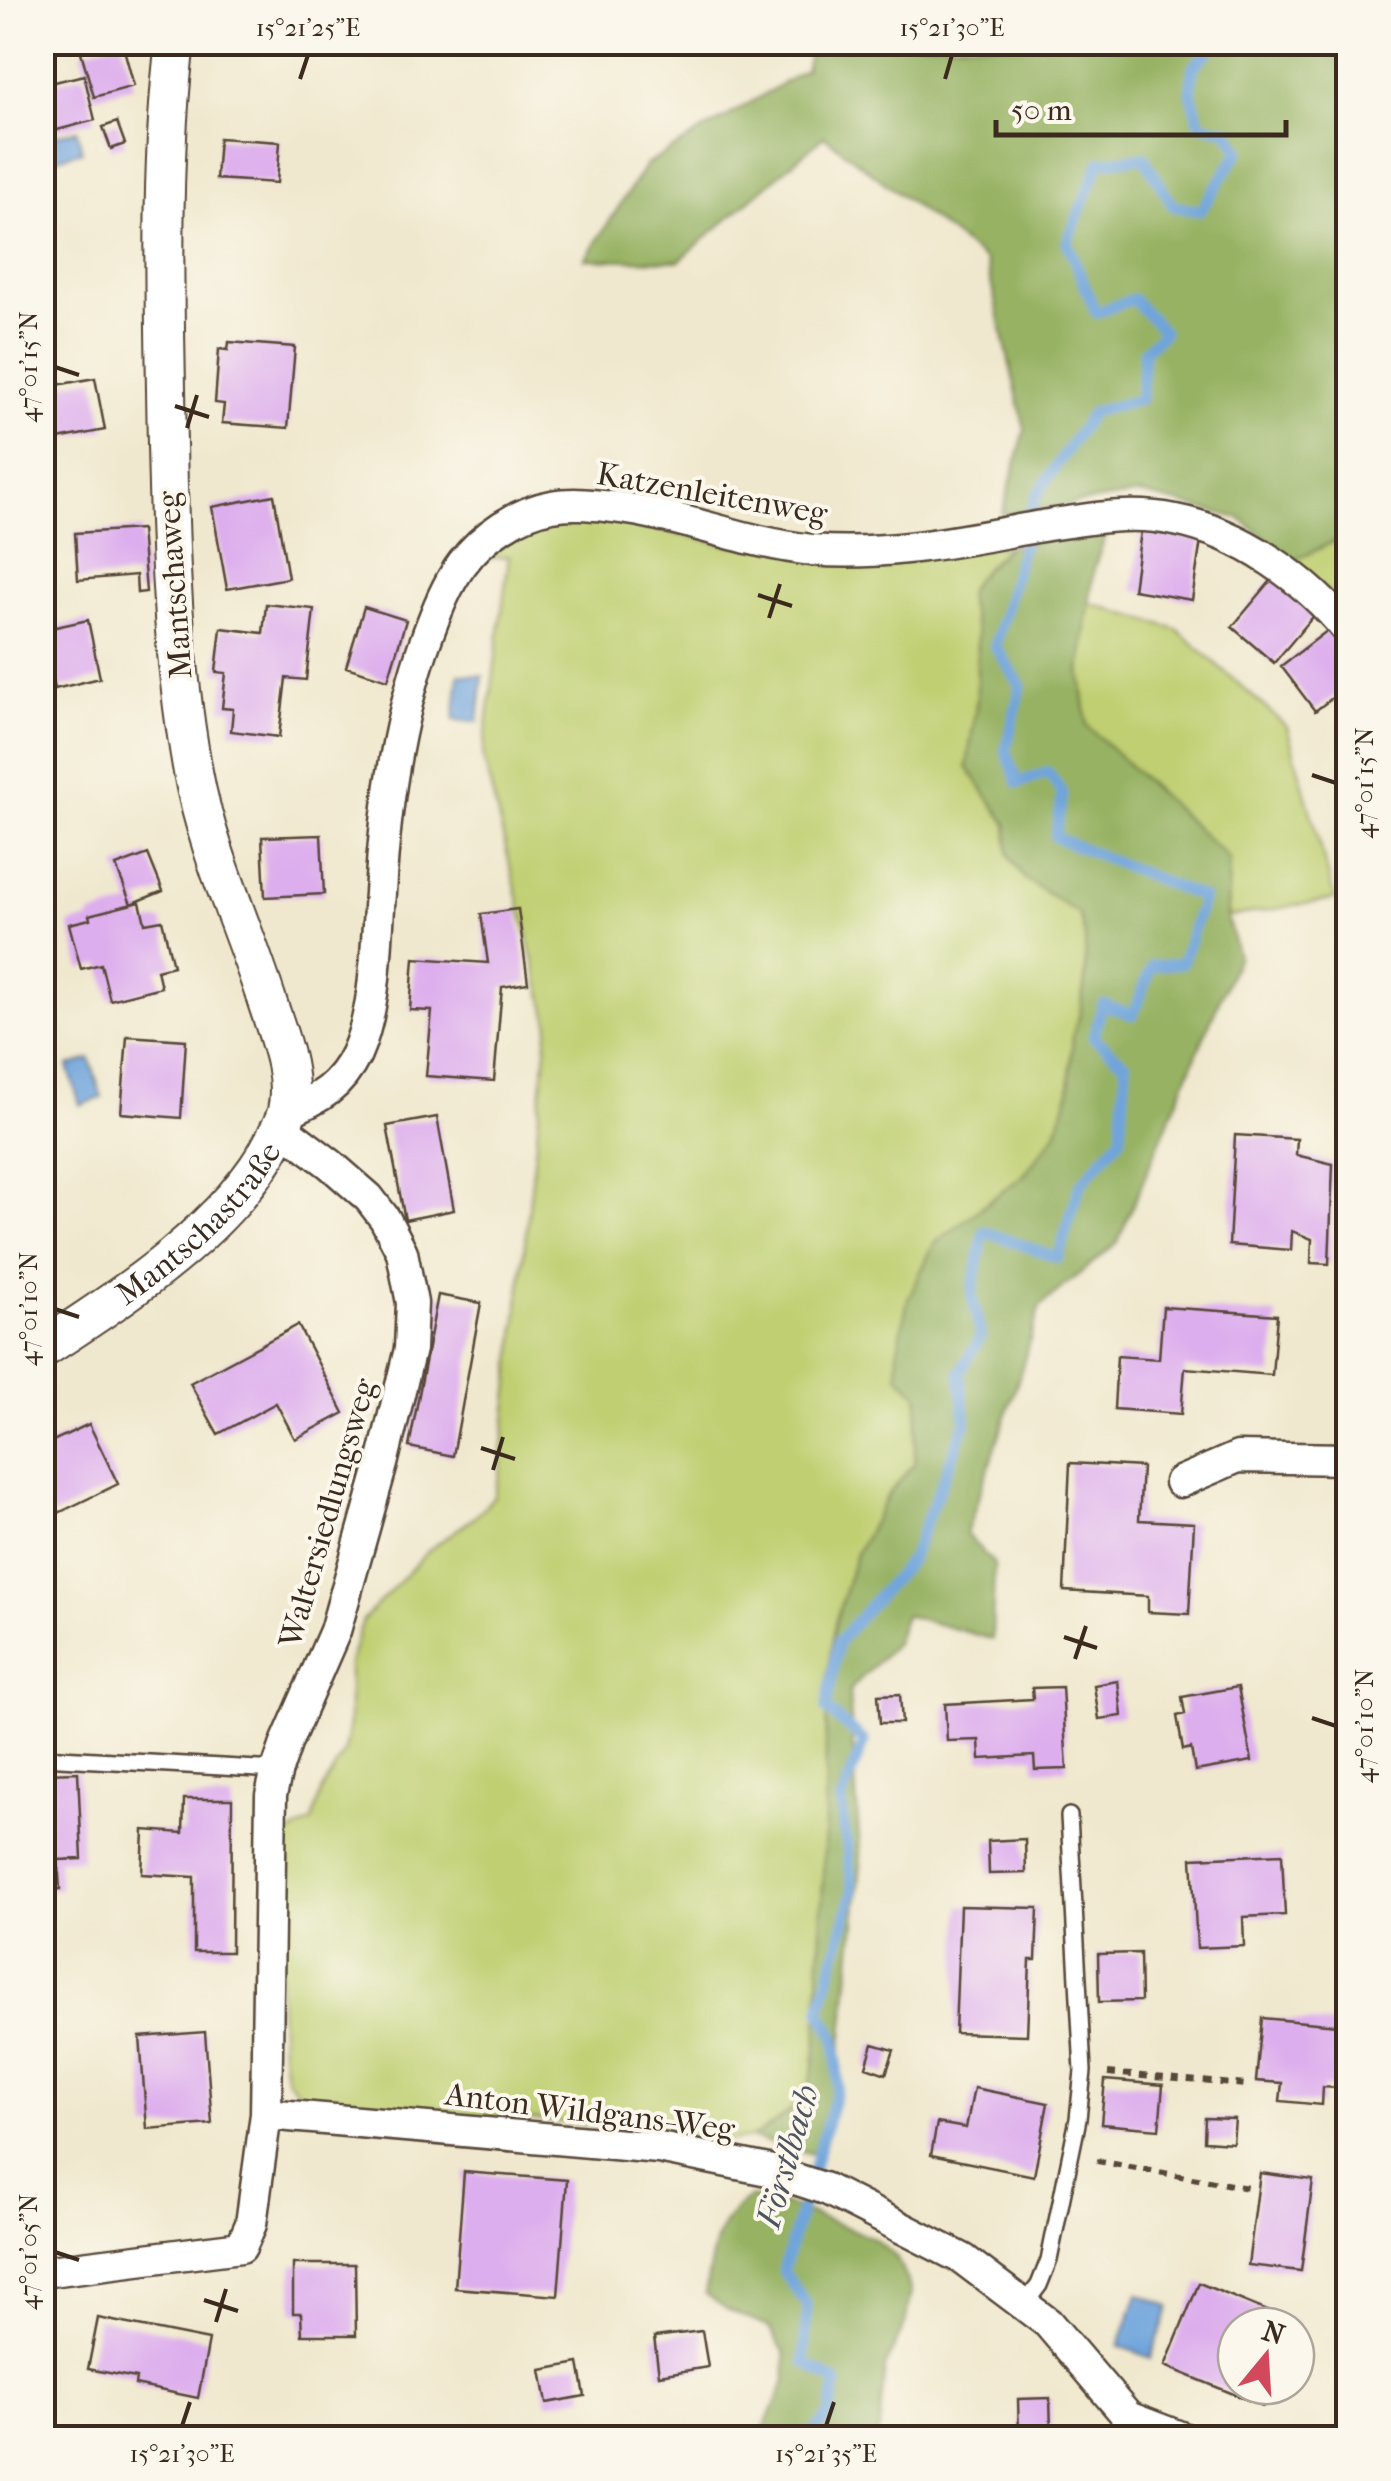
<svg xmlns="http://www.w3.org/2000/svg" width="1391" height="2481" font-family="'IM FELL French Canon',serif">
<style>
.green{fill:#bfcf71;stroke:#7d7c48;stroke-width:2.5}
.forest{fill:#97b263;stroke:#696e40;stroke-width:2.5}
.water{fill:#70a4dc;stroke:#56677d;stroke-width:2.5}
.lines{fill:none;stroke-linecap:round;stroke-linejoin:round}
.stream{stroke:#70a4dc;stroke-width:11}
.building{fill:#ddaeed}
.service-casing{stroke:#564638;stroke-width:20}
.minor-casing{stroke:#564638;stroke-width:35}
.tertiary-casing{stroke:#564638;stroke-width:42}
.path{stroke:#564638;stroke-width:6;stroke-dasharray:8 8;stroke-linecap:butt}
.service{stroke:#fff;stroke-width:15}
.minor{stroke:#fff;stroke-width:30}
.tertiary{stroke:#fff;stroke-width:38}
.ticks{fill:none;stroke:#3b2a1e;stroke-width:4}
.labels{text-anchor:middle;stroke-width:8;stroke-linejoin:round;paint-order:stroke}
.street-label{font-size:32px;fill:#3b2a1e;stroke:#fbf7ec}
.water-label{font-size:35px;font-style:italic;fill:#4e5560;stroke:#fbf7ec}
.neatline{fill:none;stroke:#3b2a1e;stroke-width:4}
.ticks-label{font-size:25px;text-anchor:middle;fill:#3b2a1e}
</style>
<rect width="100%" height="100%" fill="#fbf7ec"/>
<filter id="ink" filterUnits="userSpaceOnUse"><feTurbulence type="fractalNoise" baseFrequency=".01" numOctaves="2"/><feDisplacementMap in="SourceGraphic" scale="20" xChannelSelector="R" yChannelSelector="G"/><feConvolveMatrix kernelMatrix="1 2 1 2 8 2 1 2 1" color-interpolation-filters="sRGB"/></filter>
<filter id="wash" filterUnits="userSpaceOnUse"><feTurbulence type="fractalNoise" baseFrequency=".0048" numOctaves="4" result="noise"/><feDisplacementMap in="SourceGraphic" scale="40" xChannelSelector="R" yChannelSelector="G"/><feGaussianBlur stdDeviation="2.25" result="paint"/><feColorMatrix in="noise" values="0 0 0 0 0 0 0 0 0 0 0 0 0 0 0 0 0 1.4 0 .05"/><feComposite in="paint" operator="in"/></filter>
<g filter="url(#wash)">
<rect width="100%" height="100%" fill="#f0e8ce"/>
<!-- green -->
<path class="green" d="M582,517L607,519L729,545L1008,547L975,579L967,595L977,634V699L967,767L1007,824L1009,855L1024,878L1079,914L1085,937L1086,973L1080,1014L1073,1035L1069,1093L1056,1133L1024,1175L982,1206L919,1396L914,1464L888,1495L856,1554L835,1624L827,1676L825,1822L817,2043L813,2075L804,2094L783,2119L751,2138L730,2141L662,2131L318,2101C306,2095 294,2091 287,2078C281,2064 282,2046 281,2031C277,1966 283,1900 287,1835L312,1822L321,1792L344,1752L349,1724V1663L363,1620L430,1549L476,1516L494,1496L500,1473L549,1022L483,756L509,556L488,559C516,532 544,523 582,517Z
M1348,535V613L1295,560Z
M1089,603L1177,629L1287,727L1335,899L1227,917L1229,859L1087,726L1080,670Z"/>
<!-- forest -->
<path class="forest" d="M812,43H1348V535L1295,560L1239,518L1140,494L1002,514L1025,430L986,261L824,136L679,261L585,259L646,165L805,70Z
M1109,527L1094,568L1080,670L1087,726L1229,859L1227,917L1238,956L1117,1243L1040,1306L1019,1377L966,1534L994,1564L992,1639L905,1615L895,1643L849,1691L861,1865L842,2044L825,2144L821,2156L751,2138C777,2123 804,2106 812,2075C815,2065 815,2053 817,2043L825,1822L827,1676L835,1624L856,1554L888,1495L914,1464L919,1396L898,1375V1349L908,1299L934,1244L1024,1175L1056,1133L1069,1093L1073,1035L1080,1014L1086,973L1085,937L1079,914L1024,878L1009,855L1007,824L967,767L977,699V634L967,595L975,579L1008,547Z
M751,2197L772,2200L801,2210L873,2238L897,2258L911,2291L905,2324L885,2367L879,2430L875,2438H760L786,2380L785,2353L770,2328L728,2310L705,2294C712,2254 714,2220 751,2197Z"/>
<!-- water -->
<path class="water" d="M77,130L82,151L43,162V138Z
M459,674L483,676L478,722L454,720Z
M90,1059L102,1098L80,1105L68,1066Z
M1138,2294L1170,2306L1151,2358L1119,2346Z"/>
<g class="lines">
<!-- stream -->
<path class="stream" d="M765,2438L768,2434L776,2438
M809,2438L829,2415L837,2383L804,2362L807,2305L783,2271L838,2085L836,2039L820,2011L853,1892L841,1801L864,1741L826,1709L838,1642L911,1559L966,1422L960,1372L981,1336L972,1295L984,1231L1058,1258L1080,1185L1121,1137L1126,1064L1093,1037L1103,1004L1133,1015L1152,966L1182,963L1203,898L1055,837L1063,794L1048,772L1018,783L1006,750L1021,686L995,646L1035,498L1092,412L1141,399L1144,351L1164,332L1133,299L1096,313L1067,242L1100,162L1144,157L1173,206L1200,211L1240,150L1227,130L1200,124L1191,92L1193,67L1218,42"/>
</g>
<g id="blocks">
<!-- building -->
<path class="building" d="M116,42H122L134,86L94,97L81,52Z
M84,75L95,120L42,134V85Z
M117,122L125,144L111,149L103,127Z
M219,138L280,142L277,183L216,179Z
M229,342L295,347L288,428L222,423L224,404L215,403L219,349L228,350Z
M95,378L105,430L42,442V418L51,416L46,387Z
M274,495L288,578L227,589L212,507Z
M141,529L146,592L137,593L136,575L78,580L75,533Z
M1141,531L1201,540L1192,600L1133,590Z
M1275,576L1317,612L1274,663L1232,627Z
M266,604L314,609L306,680L286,678L279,737L231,731L233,709L222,708L226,673L216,672L221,628L263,633Z
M364,607L406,620L388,680L346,667Z
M88,620L100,678L55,689L42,630Z
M1332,627L1348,648V686L1315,711L1281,666Z
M321,835L324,894L265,897L262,837Z
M148,854L163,891L131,904L116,866Z
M140,902L145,923L162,920L173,966L157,970L161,987L110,1000L101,964L81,969L69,924L90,919L89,915Z
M518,909L528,983L502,987L494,1081L426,1076L432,1011L410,1010L414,958L488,963L481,914Z
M1348,926V1023L1346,1024L1336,960L1343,959L1338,928Z
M127,1036L186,1040L181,1118L121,1113Z
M437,1117L454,1210L405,1220L387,1126Z
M1235,1135L1297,1139L1296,1155L1333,1164L1329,1264L1311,1263L1312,1239L1292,1231L1291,1250L1229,1245Z
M438,1295L481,1303L453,1456L409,1447Z
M1163,1307L1277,1315L1272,1375L1185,1368L1181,1414L1114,1409L1117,1356L1159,1359Z
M298,1325L344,1413L295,1439L276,1403L218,1434L190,1383Z
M89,1424L118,1484L44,1520L42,1446Z
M1070,1463L1142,1467L1139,1520L1194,1523L1189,1614L1148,1612V1596L1064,1591Z
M1118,1681L1122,1716L1099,1719L1094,1685Z
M1062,1687L1067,1769L1035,1770L1034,1756L980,1759L979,1740L947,1741L945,1704L1033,1699L1032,1688Z
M1238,1687L1252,1761L1195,1771L1191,1748L1183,1750L1177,1716L1185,1714L1182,1697Z
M900,1694L902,1723H880L878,1695Z
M78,1772L82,1859L58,1860L60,1889L42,1890V1817L46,1816L44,1773Z
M184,1799H232L231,1952H194V1877L142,1874L144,1830L183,1833Z
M1025,1839L1026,1873L989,1874L988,1841Z
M1282,1854L1285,1915L1243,1917L1244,1946L1197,1948L1192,1858Z
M960,1906L1038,1908L1036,1960H1030L1027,2035L955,2033Z
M1140,1953L1141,2001L1099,2002L1098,1954Z
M1262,2018L1348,2026L1347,2089L1323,2087L1322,2105L1280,2101L1282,2083L1256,2081Z
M205,2032L212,2124L147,2129L140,2037Z
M873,2044L894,2050L886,2074L866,2067Z
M1105,2080L1163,2085L1159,2129L1101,2124Z
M974,2088L1048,2103L1034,2176L931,2155L937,2123L966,2128Z
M1205,2118L1235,2119L1233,2143L1204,2141Z
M464,2172L567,2180L558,2296L455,2288Z
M1260,2173L1313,2180L1301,2271L1248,2265Z
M293,2264H355L356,2335H302L301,2313H293Z
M1199,2283L1297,2323L1296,2326H1236V2386H1271L1263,2406L1165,2366Z
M98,2318L209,2340L198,2398L135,2385L136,2378L88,2369Z
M702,2331L708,2367L659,2375L654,2337Z
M579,2363L585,2396L547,2403L541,2370Z
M1050,2398L1051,2432L1068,2431V2438H993V2435H1019L1018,2399Z"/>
</g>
</g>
<g filter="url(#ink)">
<use href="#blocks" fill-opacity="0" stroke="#564638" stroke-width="2.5"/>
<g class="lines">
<!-- service casing -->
<g class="service-casing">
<path id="service" d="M42,1757L277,1770
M1024,2305L1039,2285L1049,2260L1078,2119L1083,2071L1069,1816"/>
</g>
<!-- minor casing -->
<g class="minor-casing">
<path id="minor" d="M287,1112C319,1099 340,1087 356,1054C377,1007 376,944 380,893C385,806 398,716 428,634C437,610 447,584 462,564C482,536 518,512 552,506C572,502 594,505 614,507C682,515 744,543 812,550C886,557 963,540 1036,527C1081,520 1129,510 1175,520C1242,533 1306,579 1348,631
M1180,1482L1238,1457L1348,1459
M266,2114L659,2148L768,2170L826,2189L963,2259L1048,2323L1128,2417L1126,2438
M42,2272L241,2247L251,2224L266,2114L271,1795L277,1770L287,1741L335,1631L382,1464L410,1349L412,1303L402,1252L385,1219L369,1198L330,1164L281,1127
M1128,2417L1183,2438"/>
</g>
<!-- tertiary casing -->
<g class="tertiary-casing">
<g id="tertiary">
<path id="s1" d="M42,1349C122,1298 232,1225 275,1139C279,1130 285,1121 287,1111C295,1075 278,1035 267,1001C243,926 207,850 193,772C170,645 168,517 166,389C164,273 161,158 175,42"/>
</g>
</g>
<!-- path -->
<path class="path" d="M1108,2073L1246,2085
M1097,2161L1248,2188"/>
<!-- service -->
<use href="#service" class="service"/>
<!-- minor -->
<use href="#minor" class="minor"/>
<!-- tertiary -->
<use href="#tertiary" class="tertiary"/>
</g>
</g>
<!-- ticks -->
<path class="ticks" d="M300,79L308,55M945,79L952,55M55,367L79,375M175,406L209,417M187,428L197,395M758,595L792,606M769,618L780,584M1312,775L1336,783M55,1309L79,1317M481,1448L515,1459M493,1470L503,1437M1064,1637L1097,1648M1075,1659L1086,1626M1312,1718L1336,1726M55,2252L79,2260M204,2300L238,2311M216,2322L226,2289M182,2426L190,2402M826,2426L834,2402"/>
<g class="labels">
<!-- street labels -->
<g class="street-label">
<text transform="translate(712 493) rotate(10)" y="11">Katzenleitenweg</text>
<text transform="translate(174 585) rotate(-94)" y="11">Mantschaweg</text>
<text dy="11" stroke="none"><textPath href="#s1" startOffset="202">Mantschastraße</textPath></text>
<text transform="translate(327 1513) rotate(-74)" y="11">Waltersiedlungsweg</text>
<text transform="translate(590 2111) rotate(7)" y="11">Anton Wildgans-Weg</text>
</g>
<!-- water labels -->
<g class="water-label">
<text transform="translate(787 2156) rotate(-74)" y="12">Förstlbach</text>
</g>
</g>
<!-- margin -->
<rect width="1391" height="2481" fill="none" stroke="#fbf7ec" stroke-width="110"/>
<!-- north arrow -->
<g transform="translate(1266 2356) rotate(18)"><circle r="48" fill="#fbf7ec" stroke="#aea59a" stroke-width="2.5"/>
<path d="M0-8L18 38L0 25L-18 38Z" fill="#d1495b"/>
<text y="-15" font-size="28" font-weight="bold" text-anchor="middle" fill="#3b2a1e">N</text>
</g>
<!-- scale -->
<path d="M996 120v15h290v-15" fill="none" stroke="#3b2a1e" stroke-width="5"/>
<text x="1011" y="120" font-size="30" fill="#3b2a1e" stroke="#fbf7ec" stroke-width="8" paint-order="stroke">50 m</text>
<rect x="55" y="55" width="1281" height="2371" class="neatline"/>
<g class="ticks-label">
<text x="308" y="36">15°21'25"E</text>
<text x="952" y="36">15°21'30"E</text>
<text transform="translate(28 367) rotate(-90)" y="9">47°01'15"N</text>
<text transform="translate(1364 783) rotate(-90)" y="9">47°01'15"N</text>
<text transform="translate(28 1309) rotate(-90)" y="9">47°01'10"N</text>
<text transform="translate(1364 1726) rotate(-90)" y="9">47°01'10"N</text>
<text transform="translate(28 2252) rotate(-90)" y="9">47°01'05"N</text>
<text x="182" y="2462">15°21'30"E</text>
<text x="826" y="2462">15°21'35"E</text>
</g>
</svg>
